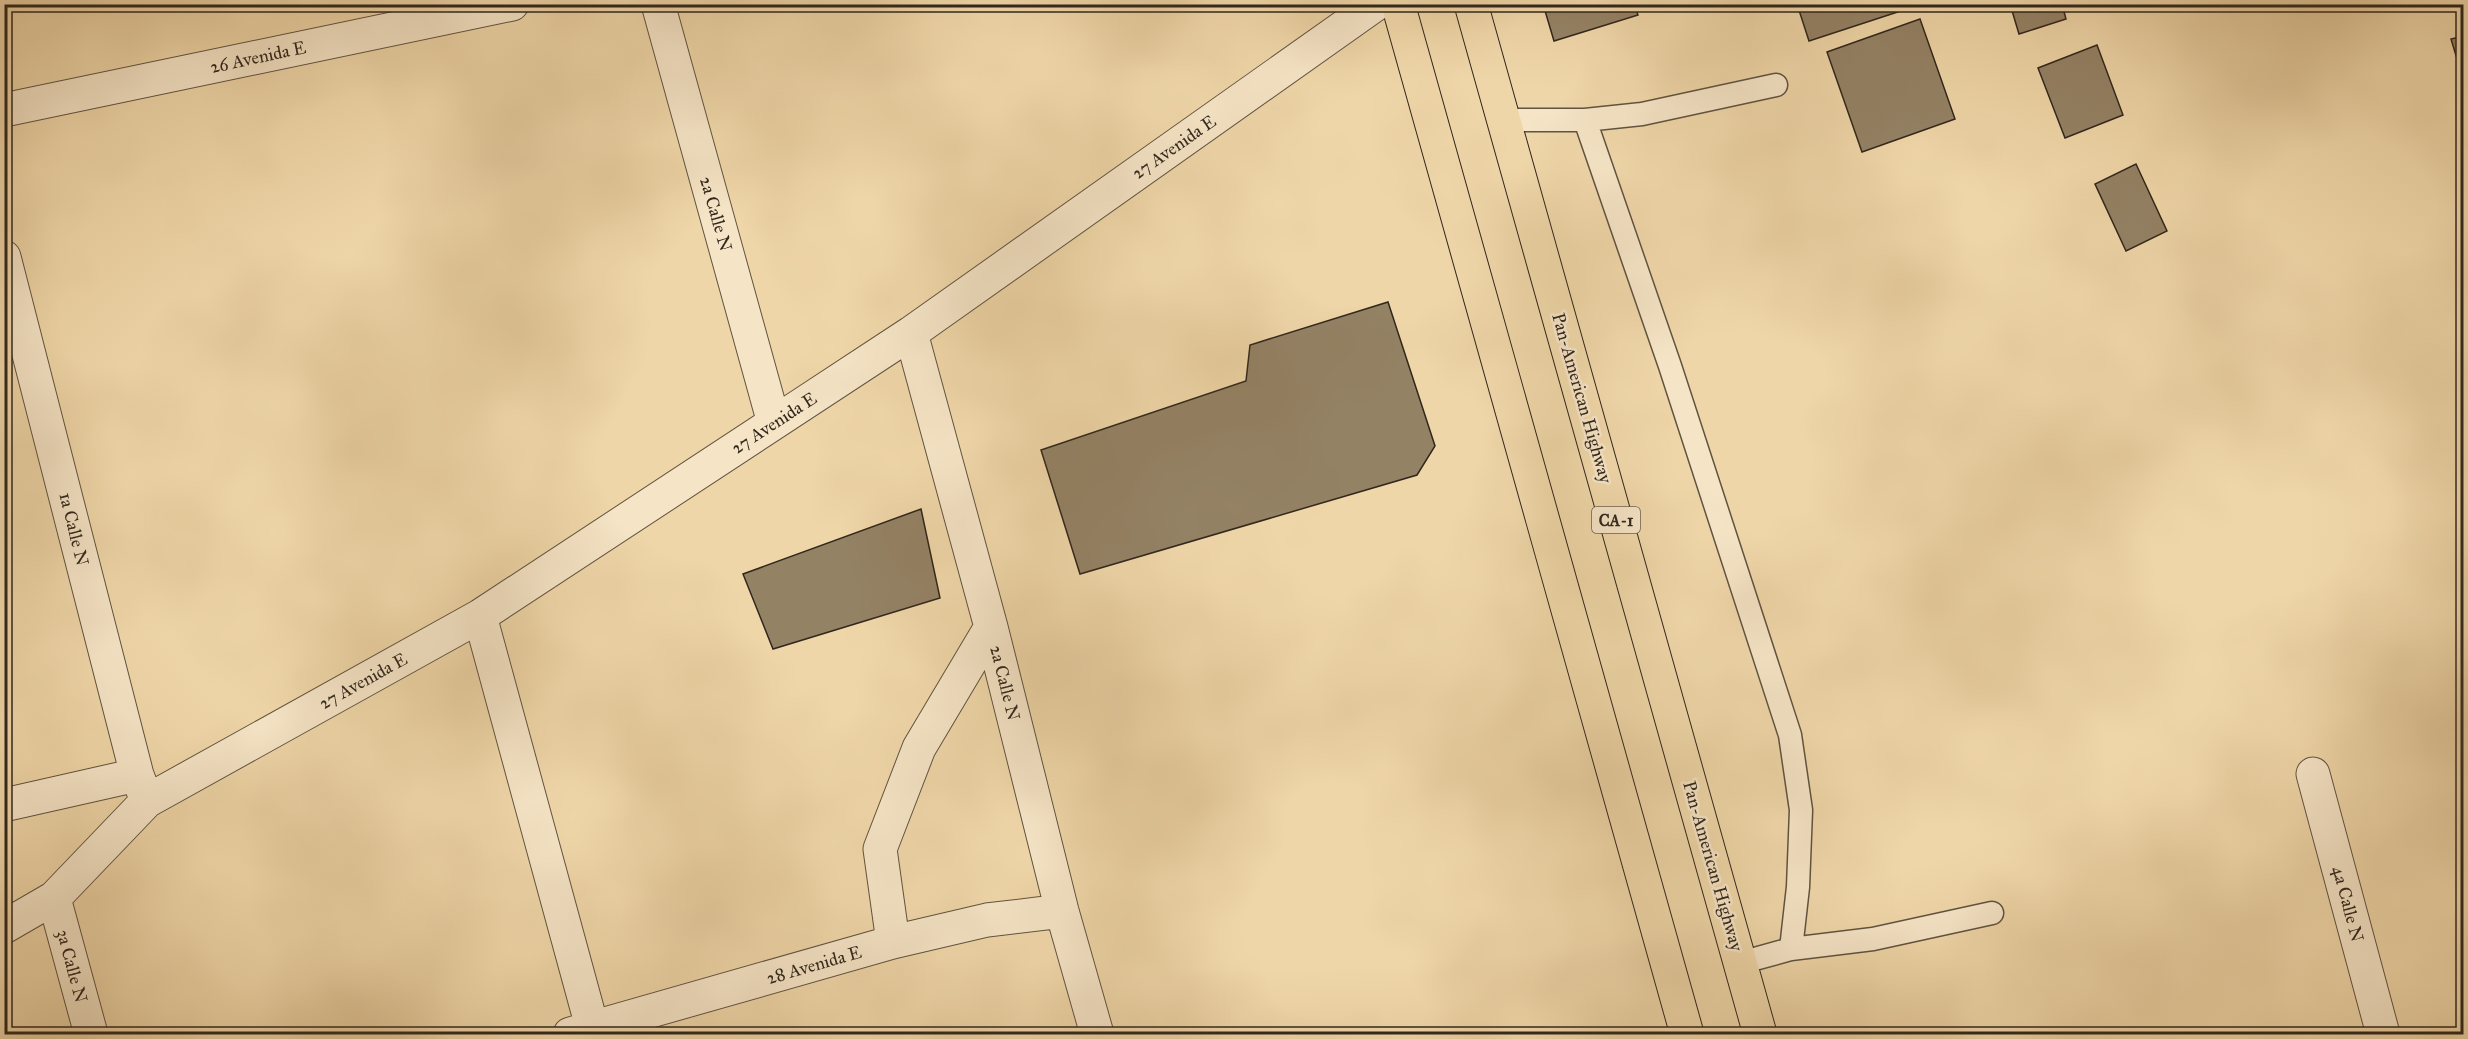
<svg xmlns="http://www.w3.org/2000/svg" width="2468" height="1039" font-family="'IM FELL Great Primer',serif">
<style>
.building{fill:#948265;stroke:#31271d;stroke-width:1.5}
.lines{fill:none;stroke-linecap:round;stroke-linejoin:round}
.lane-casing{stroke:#605340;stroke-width:25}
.street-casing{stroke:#605340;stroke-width:35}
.highway-casing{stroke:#31271d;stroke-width:35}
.lane{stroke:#f5e4c6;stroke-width:22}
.street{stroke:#f5e4c6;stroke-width:33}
.highway{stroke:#efd6a8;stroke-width:33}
.labels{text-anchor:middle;stroke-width:5;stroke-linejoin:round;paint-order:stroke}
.shield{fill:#f5e4c6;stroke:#6c6050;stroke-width:1.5}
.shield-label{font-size:16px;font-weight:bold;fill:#31271d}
.street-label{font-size:18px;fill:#31271d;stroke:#f5e4c6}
</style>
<rect width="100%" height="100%" fill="#efd6a8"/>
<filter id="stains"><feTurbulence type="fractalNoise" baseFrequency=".00333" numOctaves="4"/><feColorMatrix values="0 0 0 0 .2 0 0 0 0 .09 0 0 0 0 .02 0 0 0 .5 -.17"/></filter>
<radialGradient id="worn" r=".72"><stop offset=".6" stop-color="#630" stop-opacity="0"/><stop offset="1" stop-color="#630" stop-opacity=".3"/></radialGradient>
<!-- building -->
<path class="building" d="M1543,4H1634L1638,15L1554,41Z
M1797,4H1922L1809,41Z
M2010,4H2062L2066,19L2019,34Z
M1920,19L1955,119L1862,152L1827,52Z
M2464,36V82L2451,39Z
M2097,45L2123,115L2065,138L2038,68Z
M2136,164L2167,231L2126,251L2095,184Z
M1388,302L1435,446L1417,475L1080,574L1041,450L1246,381L1250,345Z
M921,509L940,598L773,649L743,574Z"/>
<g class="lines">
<!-- lane casing -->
<g class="lane-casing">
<path id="lane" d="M1504,120H1585L1670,366L1790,735L1801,810L1798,887L1791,949L1740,963
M1585,120L1642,114L1776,85
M1791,949L1873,939L1992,913"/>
</g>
<!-- street casing -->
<g class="street-casing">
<path id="street" d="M658,4L774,423
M4,110L512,4
M4,257L137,775L147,801
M911,333L991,627L1062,911L1097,1034
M480,616L594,1034
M2313,774L2383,1034
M4,805L137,775
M54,898L91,1034
M4,927L54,898L147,801L480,616L911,333L1376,4
M893,942L880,849L919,748L991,627
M570,1034L893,942L987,920L1062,911"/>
</g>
<!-- highway casing -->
<g class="highway-casing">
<path id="highway" d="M1398,4L1687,1034
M1471,4L1760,1034"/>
</g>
<!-- lane -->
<use href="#lane" class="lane"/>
<!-- street -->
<use href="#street" class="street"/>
<!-- highway -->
<use href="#highway" class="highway"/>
</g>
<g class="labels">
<!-- shield labels -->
<rect class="shield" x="1592" y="507" width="48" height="26" rx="4.5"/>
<g class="shield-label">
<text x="1616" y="526">CA-1</text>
</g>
<!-- street labels -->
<g class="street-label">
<text transform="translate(258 57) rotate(-12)" y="6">26 Avenida E</text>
<text transform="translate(1174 147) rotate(-35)" y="6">27 Avenida E</text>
<text transform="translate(716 214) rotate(74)" y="6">2a Calle N</text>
<text transform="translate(1582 398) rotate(74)" y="6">Pan-American Highway</text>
<text transform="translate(774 423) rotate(-33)" y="6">27 Avenida E</text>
<text transform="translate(74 529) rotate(76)" y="6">1a Calle N</text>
<text transform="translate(363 681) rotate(-29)" y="6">27 Avenida E</text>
<text transform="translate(1005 683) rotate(76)" y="6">2a Calle N</text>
<text transform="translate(1713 866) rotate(74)" y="6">Pan-American Highway</text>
<text transform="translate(2348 904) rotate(75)" y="6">4a Calle N</text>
<text transform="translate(814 965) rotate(-16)" y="6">28 Avenida E</text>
<text transform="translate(72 966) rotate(75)" y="6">3a Calle N</text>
</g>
</g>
<!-- margin -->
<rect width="2468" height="1039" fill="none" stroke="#efd6a8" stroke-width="24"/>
<rect x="6" y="6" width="2456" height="1027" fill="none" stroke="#31271d" stroke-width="3"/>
<rect x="12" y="12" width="2444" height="1015" fill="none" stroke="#31271d" stroke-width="1.5"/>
<rect width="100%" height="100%" filter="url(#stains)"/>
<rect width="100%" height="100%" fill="url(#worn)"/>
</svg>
